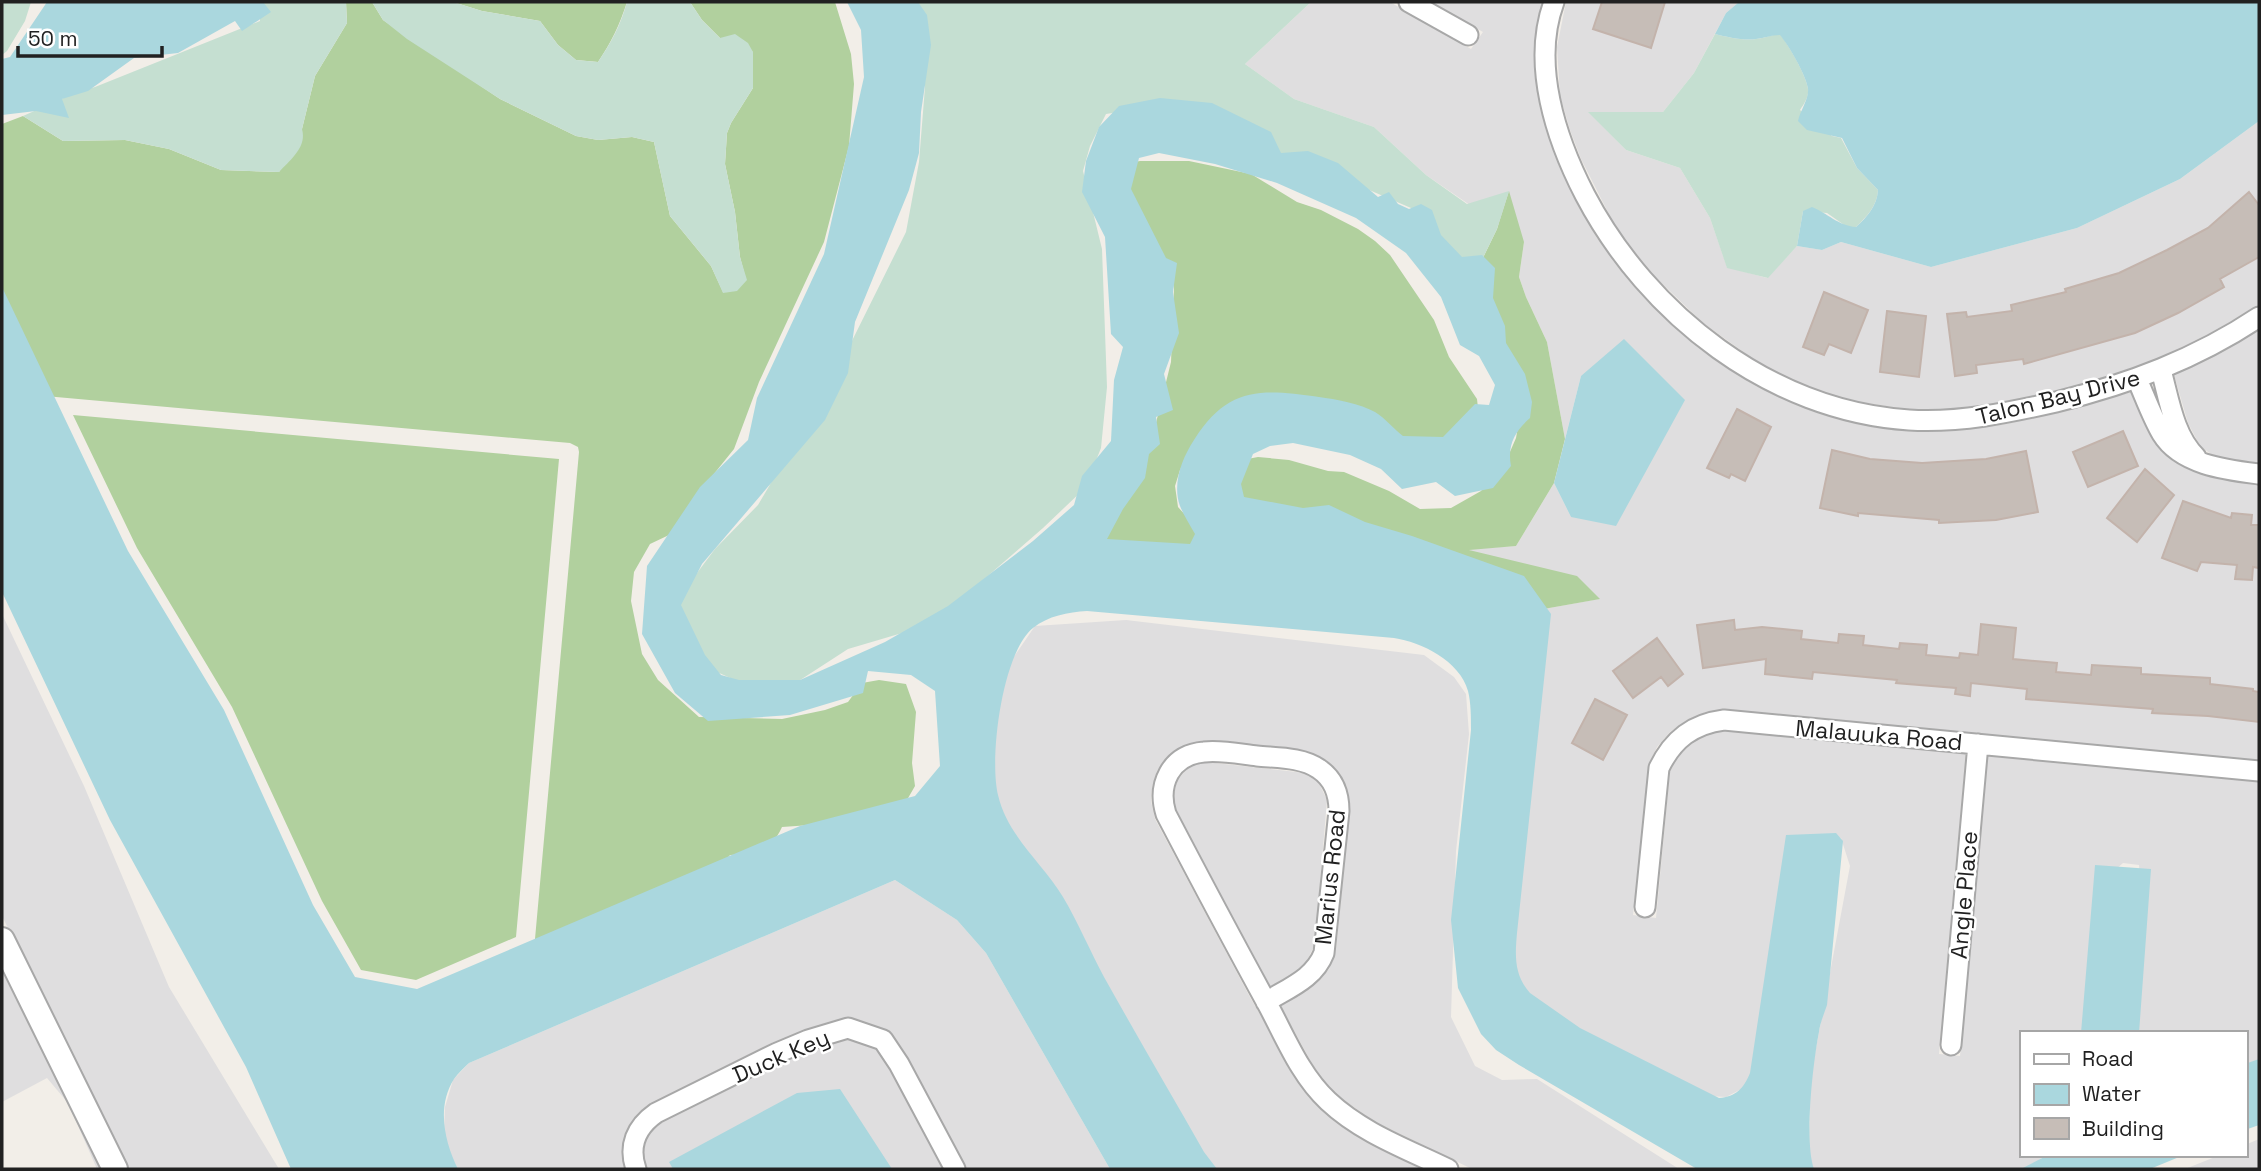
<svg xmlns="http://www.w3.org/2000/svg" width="2261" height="1171" font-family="'Space Grotesk',sans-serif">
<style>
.residential{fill:#dfdedf}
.forest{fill:#b1d09e}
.wetland{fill:#c5dfd1}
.water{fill:#aad7de;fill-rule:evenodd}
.building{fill:#c6bdb7;stroke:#c3b3ab;stroke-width:2}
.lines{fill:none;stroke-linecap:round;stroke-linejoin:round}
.minor-casing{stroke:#a8a8a8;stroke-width:23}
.tertiary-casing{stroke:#a8a8a8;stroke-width:28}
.minor{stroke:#fff;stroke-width:19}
.tertiary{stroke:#fff;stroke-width:24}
.labels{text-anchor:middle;stroke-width:5;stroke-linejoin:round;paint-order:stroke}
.street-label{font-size:23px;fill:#212121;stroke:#fff}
</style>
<rect width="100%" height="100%" fill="#f2eee8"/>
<!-- residential -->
<path class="residential" d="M1311,2H1390L1471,49L1483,32L1430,2H1542L1534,47L1539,100L1548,135L1560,166L1572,193L1597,238L1633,284L1689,338L1720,363L1769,392L1808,409L1847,420L1888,428L1946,431L2006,424L2085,405L2131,392L2152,439L2174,461L2210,477L2211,475L2259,484V761L1725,710L1706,712L1687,720L1670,732L1657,747L1649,764L1633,915L1656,918L1670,771L1676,758L1685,747L1700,736L1724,730L1966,753L1939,1054L1960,1056L1988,755L2259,781V1061L2245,1064V1033H2134L2143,920L2139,865L2123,863L2106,878L2086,1033H2021V1155H2046L2027,1169H1809L1810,1080L1850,866L1841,838L1821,836L1759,1080L1726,1097L1710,1096L1520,999L1515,959L1520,849L1538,610L1599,599L1466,549L1516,546L1554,483L1571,517L1581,376L1565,439L1547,342L1526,297L1519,277L1524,242L1426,175L1374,127L1294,99L1245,64Z
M1566,2H1739L1726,13L1694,73L1663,112H1589L1626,150L1680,168L1710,218L1727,267L1767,278L1797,246L1822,250L1841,242L1931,267L2077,228L2180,179L2259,121V305L2217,330L2148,365L2079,386L2000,405L1946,410H1911L1853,401L1815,391L1763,366L1703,323L1649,271L1616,228L1581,159L1570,130L1560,96L1557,47Z
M2259,329V463L2224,458L2211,454L2200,446L2188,423L2174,375Z
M2,614L84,786L169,987L279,1169H128L2,916Z
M1126,620L1424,655L1454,677L1466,694L1469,734L1456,851L1451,1017L1475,1066L1502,1080L1537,1079L1679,1169H1472L1373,1121L1337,1095L1325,1083L1311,1062L1280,1005L1320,980L1329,969L1336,949L1350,805L1346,785L1334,768L1313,754L1302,751L1205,742L1177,749L1169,755L1157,771L1152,788L1151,801L1155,819L1251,999L1307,1094L1336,1122L1370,1143L1425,1169H1195L1000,824L989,764L998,680L1035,626Z
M1206,762L1305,773L1318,781L1327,800L1315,944L1306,963L1300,970L1270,987L1176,811L1173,801L1177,780L1190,766Z
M895,880L957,920L986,953L1110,1169H458L451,1156L444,1132L445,1107L453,1080L469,1063Z
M2,965L103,1169H97L68,1103L47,1078L2,1102Z
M2259,1139V1169H2185L2220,1155H2245V1145Z"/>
<!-- forest -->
<path class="forest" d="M346,2H372L383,20L500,99L576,136L598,140L632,137L654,142L670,216L711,266L723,292L746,280L740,257L735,212L725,164L727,133L731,123L753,88V52L720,38L702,20L690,2H835L851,54L854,84L849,146L824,242L759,382L734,449L693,500L669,535L650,544L634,572L631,601L642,654L658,680L699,717L782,719L825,710L848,702L862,683L879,680L906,684L916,712L912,763L915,786L896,819L782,827C771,851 755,855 730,855L708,881L533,961L579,452L578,447L570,443L45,396L2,307V124L23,116L63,141L125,140L169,149L221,170L279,172L302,129L315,76L347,23Z
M453,2H627C620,24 611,43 598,62L576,60L558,45L540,21L482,11Z
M1140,161H1189L1251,174L1297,202L1321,210L1358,229L1375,241L1390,255L1434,320L1449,357L1477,399L1478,408L1466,428L1413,450L1388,435L1196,440L1180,470L1175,486L1178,507L1197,528L1203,544L1112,558L1100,523L1152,439L1171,362L1174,289L1172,274L1130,212V163Z
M1509,191L1524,242L1519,277L1526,297L1547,342L1565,439L1554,483L1516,546L1469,550L1577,576L1600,599L1538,610L1269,519L1232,487L1242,460L1258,457L1289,460L1328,471L1344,472L1389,491L1420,509L1451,508L1481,491L1506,461L1516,438L1523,399L1480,264L1497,229Z
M73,415L559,459L516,937L416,980L361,970L322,901L232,707L137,548Z"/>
<!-- wetland -->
<path class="wetland" d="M2,2H31L25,21L7,51L2,55Z
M260,2H346L347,23L315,76L302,129C307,147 291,159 279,172L221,170L169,149L125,140L63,141L23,116L75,93L95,87L260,21Z
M372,2H453L482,11L540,21L558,45L576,60L598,62C611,43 621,24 627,2H690L702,20L720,38L735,34L748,43L753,52V88L731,123L727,133L725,164L735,212L740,257L747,280L737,291L723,293L711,266L670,216L654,142L632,137L598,140L576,136L500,99L407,39L383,20Z
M917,2H1311L1245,64L1294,99L1374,127L1426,175L1467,204L1509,191L1497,229L1480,264V289L1411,208L1346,180L1131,110L1106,114L1090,146L1083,171L1102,249L1107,387L1101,448L1085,488L1043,528L960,600L919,628L848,649L794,684L748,686L706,667L676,601L715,549L758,505L840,365L906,232L919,162L925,87Z
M1715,34C1727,37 1744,41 1756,39C1765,38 1771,35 1780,34C1789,46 1806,75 1808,89C1809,97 1804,104 1800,110L1832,136L1841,138L1857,168L1878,190C1877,206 1867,216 1856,227H1847L1827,213L1803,211L1797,246L1768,278L1727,268L1710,218L1680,168L1626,150L1588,112H1663L1694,73Z"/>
<!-- water -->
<path class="water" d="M47,2H263L271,12L242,31L235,21L178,53L134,58L88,91L62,99L69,118L36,111L2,115V59L10,57Z
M847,2H918L927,15L931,45L921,112L919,153L909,190L855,322L848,373L825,420L702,564L681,605L705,655L721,675L739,680H800L885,642L948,606L1033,541L1074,505L1082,476L1111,441L1114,380L1123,347L1111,334L1105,237L1082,192L1086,161L1099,127L1119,106L1160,98L1212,103L1271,132L1281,153L1308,151L1338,163L1378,197L1389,192L1398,204L1409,209L1421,204L1432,210L1441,235L1462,257L1482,255L1495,268L1493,298L1505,326L1506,343L1525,374L1532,402L1530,418C1515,431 1507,445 1511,466L1493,488L1455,496L1436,482L1402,489L1381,469L1350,455L1293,443L1270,446L1253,454L1241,484L1244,497L1303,508L1329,505L1365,522L1412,536L1524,576L1551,614L1517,933C1515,956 1514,975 1530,993L1580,1028L1719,1098C1736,1097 1744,1088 1750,1073L1786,835L1836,833L1843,841L1827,1005C1824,1014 1820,1023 1819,1032C1813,1062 1804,1142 1814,1169H1697L1519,1065L1496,1050L1481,1034L1458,988L1451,920L1471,730C1471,717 1471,703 1468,691C1460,661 1421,642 1394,638L1087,611C1068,612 1048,616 1033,628C1002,653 989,758 998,795C1008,837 1042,862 1063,897C1078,922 1090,951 1104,977C1137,1036 1171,1094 1204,1152L1217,1169H1110L986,953L957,920L895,880L469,1063C464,1068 458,1073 454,1079C436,1107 445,1143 458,1169H291L246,1067L110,820L2,592V287L128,551L224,710L313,905L355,977L417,989L800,826L915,796L940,766L935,691L911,675L868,671L863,693L790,715L708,721L675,693L642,634L647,566L700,487L748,440L757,398L824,254L864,77L861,30ZM1159,153L1215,164L1277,183L1356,218L1406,253L1441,297L1460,345L1479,356L1495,385L1489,405L1475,404L1443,437L1403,436C1394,429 1385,418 1375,412C1361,404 1335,399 1319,397C1261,389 1228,386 1194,440C1182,458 1172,484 1180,506C1184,516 1190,525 1195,534L1190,544L1107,539L1123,509L1145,478L1149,454L1160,444L1156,417L1173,410L1164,374L1179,333L1173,292L1177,263L1166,258L1131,189L1139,158Z
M1739,2H2259V121L2180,179L2077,228L1931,267L1841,242L1822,250L1797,246L1803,211L1812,207C1827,213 1839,226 1856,227C1867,217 1877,206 1878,190L1857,168L1842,138L1807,130L1798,121C1800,111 1809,99 1808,89C1806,75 1789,46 1780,35C1771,35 1765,38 1756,39C1744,41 1727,37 1715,34L1726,13Z
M1624,339L1685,400L1616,526L1571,517L1554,483L1581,376Z
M2095,865L2151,869L2139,1033H2081Z
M2259,1059V1125L2245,1130V1064Z
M840,1089L892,1169H673L669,1162L797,1093Z
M2048,1155H2184L2150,1169H2021Z"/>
<!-- building -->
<path class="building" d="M1602,2H1665L1651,48L1593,29Z
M2249,192L2259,205V257L2220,279L2224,287L2178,313L2135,333L2024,364L2023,359L1976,365L1977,373L1955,376L1947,314L1966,312L1967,317L2012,311L2011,305L2066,292L2065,289L2119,273L2167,250L2208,228Z
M1824,292L1868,310L1851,353L1829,344L1824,355L1803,347Z
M1887,311L1926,316L1919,377L1880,372Z
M1737,409L1771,427L1745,481L1731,474L1729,478L1707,468Z
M2123,431L2138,466L2088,487L2073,452Z
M1832,450L1870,459L1922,463L1986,459L2026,451L2038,512L1996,520L1939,523V520L1858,513V516L1820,508Z
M2145,469L2174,495L2137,542L2107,518Z
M2183,501L2231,518L2232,513L2252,515L2251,525H2259V568L2253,567L2252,580L2235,579L2237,565L2201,562L2197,571L2162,558Z
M1734,620L1735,630L1762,627L1802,631L1801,639L1838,643L1839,634L1864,636L1863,645L1899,649L1900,643L1927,645L1926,655L1959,658L1960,653L1978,655L1981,624L2016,628L2013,659L2057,663L2056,672L2091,675L2092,665L2141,668V674L2210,678V684L2253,689V691L2259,692V722L2208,716L2152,713L2153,709L2026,699L2027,689L1971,683L1970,696L1955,694L1956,688L1896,683L1897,680L1813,672L1812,679L1765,674L1766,659L1703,668L1697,625Z
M1657,638L1683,674L1668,686L1661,677L1633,698L1613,671Z
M1595,699L1627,715L1603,760L1572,743Z"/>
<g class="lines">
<!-- minor casing -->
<g class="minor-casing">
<path id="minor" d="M1409,2L1468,35
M1554,2C1531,64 1556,139 1585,195C1648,315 1771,411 1909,420C1960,423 2007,413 2056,402C2129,384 2196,359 2259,317
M2161,370C2169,399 2174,436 2196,457
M2137,379C2145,397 2152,417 2162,434C2181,465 2227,470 2259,474
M1645,907L1659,768C1673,739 1693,724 1724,720L2259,771
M1266,1002C1288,988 1314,979 1324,953L1339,811C1339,794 1334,779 1319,769C1302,757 1277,758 1257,756C1240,754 1221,750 1204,752C1170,755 1157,785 1166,814C1200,879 1234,943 1269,1007C1286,1039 1301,1076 1328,1101C1362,1133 1407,1149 1448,1169
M1951,1045L1978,744
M636,1169C628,1146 636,1127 656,1113L777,1053L808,1040L848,1028L883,1040L899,1064L955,1169"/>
</g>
<!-- tertiary casing -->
<g class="tertiary-casing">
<path id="tertiary" d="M2,940L115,1169"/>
</g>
<!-- minor -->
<use href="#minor" class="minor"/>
<!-- tertiary -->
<use href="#tertiary" class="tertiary"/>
</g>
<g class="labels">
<!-- street labels -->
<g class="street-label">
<text transform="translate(2058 397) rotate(-14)" y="8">Talon Bay Drive</text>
<text transform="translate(1879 735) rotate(5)" y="8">Malauuka Road</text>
<text transform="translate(1330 877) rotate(-84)" y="8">Marius Road</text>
<text transform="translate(1964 895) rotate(-85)" y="8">Angle Place</text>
<text transform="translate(781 1056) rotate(-23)" y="8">Duck Key</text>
</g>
</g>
<!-- border -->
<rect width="2261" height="1171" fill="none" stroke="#212121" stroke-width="7"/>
<!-- legend -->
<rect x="2020" y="1031" width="228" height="126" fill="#ffffff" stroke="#a6a6a6" stroke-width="2"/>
<rect x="2034" y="1054" width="35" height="10" fill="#ffffff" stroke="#a6a6a6" stroke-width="2"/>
<text x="2082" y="1066" font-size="21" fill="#212121">Road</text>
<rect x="2034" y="1084" width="35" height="21" fill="#aad7de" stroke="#a6a6a6" stroke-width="2"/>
<text x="2082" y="1101" font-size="21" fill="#212121">Water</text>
<rect x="2034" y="1118" width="35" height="21" fill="#c6bdb7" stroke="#a6a6a6" stroke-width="2"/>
<text x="2082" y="1136" font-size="21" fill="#212121">Building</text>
<!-- scale -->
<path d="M18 46v10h144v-10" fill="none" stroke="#212121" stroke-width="3.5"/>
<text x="28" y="46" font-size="21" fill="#212121" stroke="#ffffff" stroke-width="5" paint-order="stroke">50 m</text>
</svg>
